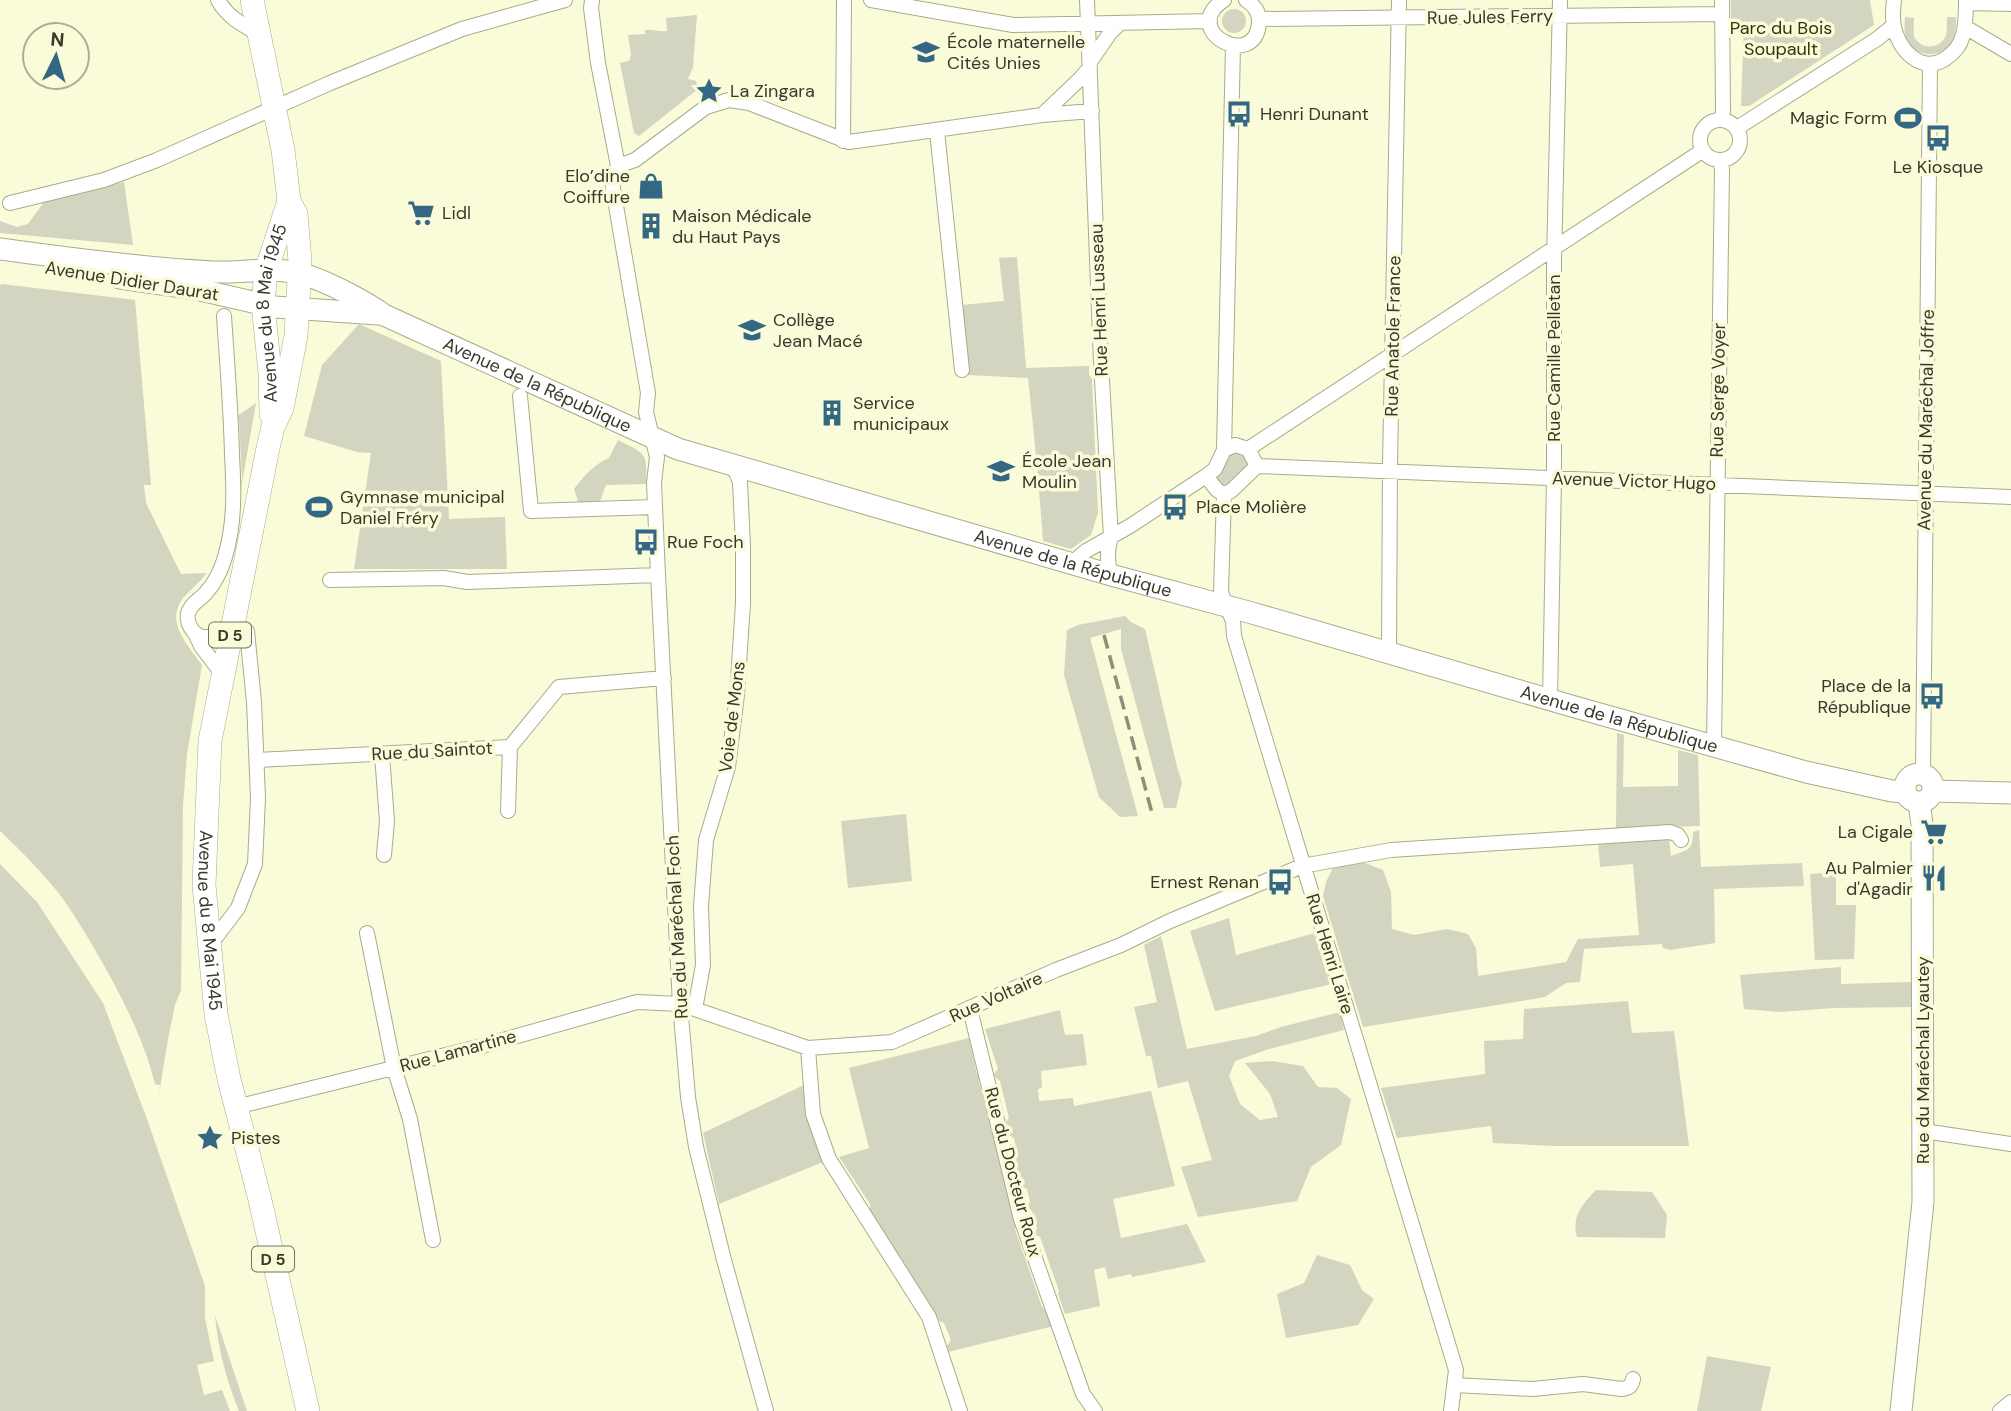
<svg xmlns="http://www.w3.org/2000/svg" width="2011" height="1411" font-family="'DM Sans',sans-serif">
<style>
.green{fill:#d4d5c0}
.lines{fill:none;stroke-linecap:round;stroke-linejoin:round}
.street-casing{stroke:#a9ab8b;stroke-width:16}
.secondary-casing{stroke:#a9ab8b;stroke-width:23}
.primary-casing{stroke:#a9ab8b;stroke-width:24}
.street{stroke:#fff;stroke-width:14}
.secondary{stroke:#fff;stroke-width:21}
.primary{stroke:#fff;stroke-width:23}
.rail{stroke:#8d8f78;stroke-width:3.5;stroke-dasharray:14 7;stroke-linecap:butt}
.labels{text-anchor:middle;stroke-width:7;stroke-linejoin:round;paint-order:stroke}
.shield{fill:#f9fbd9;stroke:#72735f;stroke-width:2}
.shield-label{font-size:16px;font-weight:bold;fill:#38392b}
.street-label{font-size:18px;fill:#38392b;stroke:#f9fbd9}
.park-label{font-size:18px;fill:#343408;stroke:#f9fbd9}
.poi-label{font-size:18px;fill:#38392b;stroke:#f9fbd9;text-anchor:start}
</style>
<rect width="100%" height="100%" fill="#f9fbd9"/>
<!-- green -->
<path class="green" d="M1731,0H1870L1874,25L1749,106H1741L1744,24L1731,20Z
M1222 21a12 12 0 1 1 24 0a12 12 0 1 1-24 0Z
M697,15L693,67L688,79L696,81L698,89L639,136L634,133L620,63L629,61L631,55L628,35L645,34V30C652,29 659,32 667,31L666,18Z
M1905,17L1914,18C1914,24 1913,30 1914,36C1919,50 1941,50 1946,35C1947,30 1947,23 1947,17H1956C1956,25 1956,33 1953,40C1944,59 1916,59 1907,40C1903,33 1905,25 1905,17Z
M124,182L133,245L0,233V221L17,227L28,224L44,202Z
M1017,257L1026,368L1086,366H1089V375L1092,379L1098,513L1091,535L1071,549L1043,541C1039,486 1034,432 1028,378L968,375L961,305L1004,301L999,258Z
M2,284L135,300L151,485H144L146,503L181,574L207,573C200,582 192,588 184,597C164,621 187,644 202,665L187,754L183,806L181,990L175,1005L168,1039L159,1094L160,1085L155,1084C143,1036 119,991 94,948C81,926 68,904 52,885C36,866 18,848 0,831V285Z
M359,324L441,361L449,519L505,517L507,569H354L371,453L357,452L304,436L322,365Z
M256,403L240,494L239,483L242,480L239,419L236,417Z
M618,440C647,455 647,452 646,484L606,485L599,504H579L574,489C584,476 593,465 609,458Z
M1239,451L1248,461V468L1226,488L1217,483V479L1229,453Z
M1125,616L1131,622L1145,629L1177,767L1182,782L1176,808H1164L1121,649V629L1090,638L1138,816L1120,817L1099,797L1064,675L1067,630L1078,625Z
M1617,733L1624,735L1623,787L1678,786V750L1698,755L1700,826L1616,829Z
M906,814L912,881L848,888L841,821Z
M1699,830L1701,867L1802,863L1804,886L1714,889L1715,943L1670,950L1663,948L1662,944L1584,949L1580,982L1566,983L1545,997L1363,1027L1323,896L1326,882L1335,864L1365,863L1383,870L1391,892L1392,929L1414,935L1447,929L1468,934L1476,948L1478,976L1566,962L1578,939L1639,935L1633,864L1600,867L1598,841L1669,838L1671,856C1687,850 1693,851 1693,832Z
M0,864L37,902L103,1003L147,1119L205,1286V1318L214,1361L197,1365L204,1395L222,1390L230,1411H0Z
M1836,872V905H1856L1854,959L1815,960L1810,874Z
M1229,918L1236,955L1315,933L1332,984L1215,1011L1190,931Z
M1161,936L1187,1049L1256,1036L1281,1027L1340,1012L1344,1030L1269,1049L1235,1061L1229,1076L1240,1104L1260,1120L1278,1117L1270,1094L1245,1063L1273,1061L1303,1066L1318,1087L1337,1088L1351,1099L1341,1145L1311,1167L1297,1201L1198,1217L1181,1167L1212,1160L1188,1081L1158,1088L1151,1056H1146L1134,1007L1157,1002L1144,945Z
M1841,967V984L1911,982L1912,1007L1834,1008L1780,1012L1744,1009L1740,975Z
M1628,1001L1632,1033L1674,1031L1689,1146H1555L1493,1143L1491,1126L1397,1138L1381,1088L1485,1074L1484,1041L1523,1039L1524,1009Z
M1060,1010L1065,1035L1083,1034L1087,1065L1041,1071L1042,1088L1038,1089L1039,1101L1073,1098L1074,1106L1151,1091L1175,1186L1113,1199L1121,1238L1187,1224L1206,1262L1132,1277L1131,1274L1108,1279L1105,1267L1094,1270L1100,1306L1065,1314L1058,1294L1059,1291L1040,1237L1034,1234L1037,1228L1032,1211L1026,1207L1030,1202L1027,1189L1021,1186L1015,1161L1018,1156L1014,1138L1009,1135L1005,1123L1009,1118L1000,1081L995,1077L994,1074L998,1069L985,1029Z
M969,1038L977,1074L982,1077L979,1082L1017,1223L1015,1229L1042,1307L1048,1311L1054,1326L948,1352L947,1346L951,1340L944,1323L939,1321L870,1210V1204L839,1157L869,1148L849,1068Z
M804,1085L809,1116L823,1162L719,1204L703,1133Z
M1596,1190L1652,1192L1667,1215L1665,1238L1577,1237C1571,1217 1583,1203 1596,1190Z
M1317,1255L1350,1265L1362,1290L1374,1299L1358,1325L1286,1338L1277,1294L1304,1283Z
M215,1315L247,1411H239C226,1380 218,1348 215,1315Z
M1707,1356L1771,1367L1761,1411H1697Z"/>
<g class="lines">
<!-- street casing -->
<g class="street-casing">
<path id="street" d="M218,0C227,17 243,25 259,34
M592,0L591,8L598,63L618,166L613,178V188L648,393L646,412L657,457L654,483L658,575L680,1004L688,1097L696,1147L724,1260L766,1411
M871,0L1013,25L1210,21
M1087,0L1101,363L1111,537C1107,551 1107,560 1111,575
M1224,0C1178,30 1255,72 1259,23C1260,12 1254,5 1246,0
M1894,0C1893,9 1892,19 1894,27C1899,50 1921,74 1945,59C1952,54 1960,46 1962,38C1966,27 1966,12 1966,0
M1966,3L2011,4
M1259,19L1722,14
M1965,27L2011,54
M1090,62L1110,33L1120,23
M1042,115L1081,78L1090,67
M1722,119L1723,110L1722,0
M1700 140a20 20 0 1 1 40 0a20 20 0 1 1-40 0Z
M1737,128L1877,39L1893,26
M937,131L962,370
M843,141L844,0
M618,166L635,160L706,107L729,100L749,103L849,142L1042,115L1092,111
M10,203L104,180L157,160L330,83L462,29L565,0
M520,396L531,511L655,507
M1235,445L1248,449L1257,466L1231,491L1224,494L1217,490L1206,476L1215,469L1224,450Z
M1248,449L1702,151
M1224,450L1233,46
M1257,466L2011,497
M1224,494L1221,593L1233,621L1234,636L1456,1370L1451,1411
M1072,563L1086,551L1130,526L1206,476
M330,580L444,578L467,582L658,575
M195,633L201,646L223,675
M1389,654L1390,464L1399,0
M1550,700L1554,478V262L1560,0
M1714,746L1722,169L1720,160
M382,755L387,821L384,855
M257,760L510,747L559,687L664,678
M1923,775L1930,65
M508,811L510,747
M367,933L394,1068L410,1119L433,1240
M210,945L238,908L255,864L258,798L254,702L247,631L233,622C225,628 216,638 205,637C193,637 183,620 190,609C193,603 200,599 205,594C215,583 221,571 225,557C235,523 234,490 232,455C231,409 227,362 224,316
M695,1009L703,965L701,906L706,840L728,767L737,695L743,603V546L740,482L733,465
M970,1009L1021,1219L1083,1394L1095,1411
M808,1048L813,1114L829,1159L929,1317L960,1411
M236,1107L482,1046L637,1002L680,1004L808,1048L892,1042L1056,970L1121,945L1170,921L1302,866L1391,850L1670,832L1678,835L1681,840
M1924,1131L2011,1144
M1454,1385L1533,1389L1583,1384L1621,1389C1629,1388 1631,1387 1633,1379
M2000,1411L2011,1402"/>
</g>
<!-- secondary casing -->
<g class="secondary-casing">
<g id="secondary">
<path id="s1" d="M0,249C71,259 141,268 213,272C240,273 271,267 298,273C321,278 365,301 384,315L678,449L1111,575L1252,613L1575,707L1806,772L1892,791L1905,792"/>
<path d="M120,278L196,289L275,307L378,314"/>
<circle cx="1919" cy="788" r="14"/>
<path d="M1933,791L2011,793"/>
<path d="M1901,1411L1923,1202L1922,824L1919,803"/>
</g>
</g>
<!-- primary casing -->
<g class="primary-casing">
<g id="primary">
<path id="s2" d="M252,0L283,150L289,201L296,214L300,261L296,336L282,408L273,427L268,448L210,741L204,885L216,1014L229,1079L260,1200L308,1411"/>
<path id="s3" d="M271,414L270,373L263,304L266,271L289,201"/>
</g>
</g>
<!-- street -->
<use href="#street" class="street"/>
<!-- secondary -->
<use href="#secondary" class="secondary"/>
<!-- primary -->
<use href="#primary" class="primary"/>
<!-- rail -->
<path class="rail" d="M1104,635L1152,813"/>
</g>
<!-- icons -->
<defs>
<g id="school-bare" transform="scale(2.1)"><path d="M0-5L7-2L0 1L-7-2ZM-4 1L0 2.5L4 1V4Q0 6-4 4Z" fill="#346784" stroke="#f9fbd9" stroke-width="2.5" paint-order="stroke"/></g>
<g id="sight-bare" transform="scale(2.1)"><path d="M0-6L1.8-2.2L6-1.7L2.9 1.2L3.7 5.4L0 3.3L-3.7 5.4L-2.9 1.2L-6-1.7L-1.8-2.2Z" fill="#346784" stroke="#f9fbd9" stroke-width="2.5" paint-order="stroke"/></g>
<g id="bus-bare" transform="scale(2.1)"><path d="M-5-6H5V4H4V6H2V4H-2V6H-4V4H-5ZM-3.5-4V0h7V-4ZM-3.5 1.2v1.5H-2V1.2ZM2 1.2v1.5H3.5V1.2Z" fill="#346784" stroke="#f9fbd9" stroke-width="2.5" paint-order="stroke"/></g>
<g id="stadium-bare" transform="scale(2.1)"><path d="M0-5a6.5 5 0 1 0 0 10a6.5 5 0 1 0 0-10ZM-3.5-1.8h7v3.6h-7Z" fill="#346784" stroke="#f9fbd9" stroke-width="2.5" paint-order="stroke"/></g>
<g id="shop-bare" transform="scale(2.1)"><path d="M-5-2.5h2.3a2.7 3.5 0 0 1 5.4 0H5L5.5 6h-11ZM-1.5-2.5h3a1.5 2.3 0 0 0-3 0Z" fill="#346784" stroke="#f9fbd9" stroke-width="2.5" paint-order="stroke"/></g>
<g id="supermarket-bare" transform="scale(2.1)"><path d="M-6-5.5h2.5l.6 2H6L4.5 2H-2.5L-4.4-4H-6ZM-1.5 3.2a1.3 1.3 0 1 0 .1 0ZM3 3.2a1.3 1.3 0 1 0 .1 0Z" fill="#346784" stroke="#f9fbd9" stroke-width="2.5" paint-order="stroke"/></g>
<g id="building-bare" transform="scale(2.1)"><path d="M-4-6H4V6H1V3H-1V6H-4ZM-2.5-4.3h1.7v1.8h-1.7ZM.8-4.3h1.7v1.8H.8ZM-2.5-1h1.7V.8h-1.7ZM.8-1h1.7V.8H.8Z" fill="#346784" stroke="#f9fbd9" stroke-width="2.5" paint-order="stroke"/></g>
<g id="restaurant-bare" transform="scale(2.1)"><path d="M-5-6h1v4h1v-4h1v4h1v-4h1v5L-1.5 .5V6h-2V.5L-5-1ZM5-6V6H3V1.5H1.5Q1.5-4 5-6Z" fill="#346784" stroke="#f9fbd9" stroke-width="2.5" paint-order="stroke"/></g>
</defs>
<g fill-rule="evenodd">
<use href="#school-bare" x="926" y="52"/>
<use href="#sight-bare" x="709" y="91"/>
<use href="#bus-bare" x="1239" y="114"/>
<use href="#stadium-bare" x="1908" y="118"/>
<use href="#bus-bare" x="1938" y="138"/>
<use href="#shop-bare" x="651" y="186"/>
<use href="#supermarket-bare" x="421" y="213"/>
<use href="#building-bare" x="651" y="226"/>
<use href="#school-bare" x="752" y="330"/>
<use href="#building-bare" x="832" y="413"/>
<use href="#school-bare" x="1001" y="471"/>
<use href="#stadium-bare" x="319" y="507"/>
<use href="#bus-bare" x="1175" y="507"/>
<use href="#bus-bare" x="646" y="542"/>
<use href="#bus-bare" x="1932" y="696"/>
<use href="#supermarket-bare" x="1934" y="832"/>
<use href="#restaurant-bare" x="1934" y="878"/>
<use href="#bus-bare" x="1280" y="882"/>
<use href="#sight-bare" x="210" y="1138"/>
</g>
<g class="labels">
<!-- shield labels -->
<g class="shield">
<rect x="209" y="622.5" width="42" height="25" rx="5"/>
<rect x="252" y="1246.5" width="42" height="25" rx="5"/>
</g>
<g class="shield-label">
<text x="230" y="641">D 5</text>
<text x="273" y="1265">D 5</text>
</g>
<!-- street labels -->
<g class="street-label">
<text transform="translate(1490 17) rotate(-1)" y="6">Rue Jules Ferry</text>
<text transform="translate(132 281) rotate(9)" y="6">Avenue Didier Daurat</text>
<text transform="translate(1099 300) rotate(-92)" y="6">Rue Henri Lusseau</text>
<text dy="6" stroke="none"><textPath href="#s3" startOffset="102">Avenue du 8 Mai 1945</textPath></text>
<text transform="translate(1393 336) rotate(-89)" y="6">Rue Anatole France</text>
<text transform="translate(1554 358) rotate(-90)" y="6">Rue Camille Pelletan</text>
<text dy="6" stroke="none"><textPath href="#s1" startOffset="564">Avenue de la République</textPath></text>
<text transform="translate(1718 390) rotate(-89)" y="6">Rue Serge Voyer</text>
<text transform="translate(1926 420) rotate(-89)" y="6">Avenue du Maréchal Joffre</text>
<text transform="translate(1634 481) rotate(2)" y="6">Avenue Victor Hugo</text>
<text dy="6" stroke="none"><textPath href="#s1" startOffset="1130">Avenue de la République</textPath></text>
<text transform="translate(732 717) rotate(-83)" y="6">Voie de Mons</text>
<text dy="6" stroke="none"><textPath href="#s1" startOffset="1698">Avenue de la République</textPath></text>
<text transform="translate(432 751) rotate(-3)" y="6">Rue du Saintot</text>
<text dy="6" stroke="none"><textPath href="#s2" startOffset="936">Avenue du 8 Mai 1945</textPath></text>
<text transform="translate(677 927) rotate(-93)" y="6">Rue du Maréchal Foch</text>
<text transform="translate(1330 954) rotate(73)" y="6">Rue Henri Laire</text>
<text transform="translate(996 997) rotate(-24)" y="6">Rue Voltaire</text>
<text transform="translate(458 1051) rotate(-15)" y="6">Rue Lamartine</text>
<text transform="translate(1923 1060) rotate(-90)" y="6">Rue du Maréchal Lyautey</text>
<text transform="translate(1013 1172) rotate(75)" y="6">Rue du Docteur Roux</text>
</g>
<!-- park labels -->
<g class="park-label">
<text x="1781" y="34">Parc du Bois<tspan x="1781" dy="21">Soupault</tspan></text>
</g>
<!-- poi labels -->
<g class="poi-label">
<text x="947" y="48">École maternelle<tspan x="947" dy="21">Cités Unies</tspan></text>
<text x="730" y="97">La Zingara</text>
<text x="1260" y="120">Henri Dunant</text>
<text x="1887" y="124" text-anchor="end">Magic Form</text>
<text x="1938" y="173" text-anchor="middle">Le Kiosque</text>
<text x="630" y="182" text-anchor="end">Elo’dine<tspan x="630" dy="21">Coiffure</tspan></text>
<text x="442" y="219">Lidl</text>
<text x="672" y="222">Maison Médicale<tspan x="672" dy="21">du Haut Pays</tspan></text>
<text x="773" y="326">Collège<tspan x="773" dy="21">Jean Macé</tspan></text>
<text x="853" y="409">Service<tspan x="853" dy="21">municipaux</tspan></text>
<text x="1022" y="467">École Jean<tspan x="1022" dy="21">Moulin</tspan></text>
<text x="340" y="503">Gymnase municipal<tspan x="340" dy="21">Daniel Fréry</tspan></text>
<text x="1196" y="513">Place Molière</text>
<text x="667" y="548">Rue Foch</text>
<text x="1911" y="692" text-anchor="end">Place de la<tspan x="1911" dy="21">République</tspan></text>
<text x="1913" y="838" text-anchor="end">La Cigale</text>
<text x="1913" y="874" text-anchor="end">Au Palmier<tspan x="1913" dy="21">d'Agadir</tspan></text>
<text x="1259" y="888" text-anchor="end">Ernest Renan</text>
<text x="231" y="1144">Pistes</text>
</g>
</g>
<!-- north arrow -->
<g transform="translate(56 56) rotate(5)"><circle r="33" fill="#f9fbd9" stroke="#acad93" stroke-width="2"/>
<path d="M0-5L12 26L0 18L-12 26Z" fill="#346784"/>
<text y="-10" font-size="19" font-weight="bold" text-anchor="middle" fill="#38392b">N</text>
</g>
</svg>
